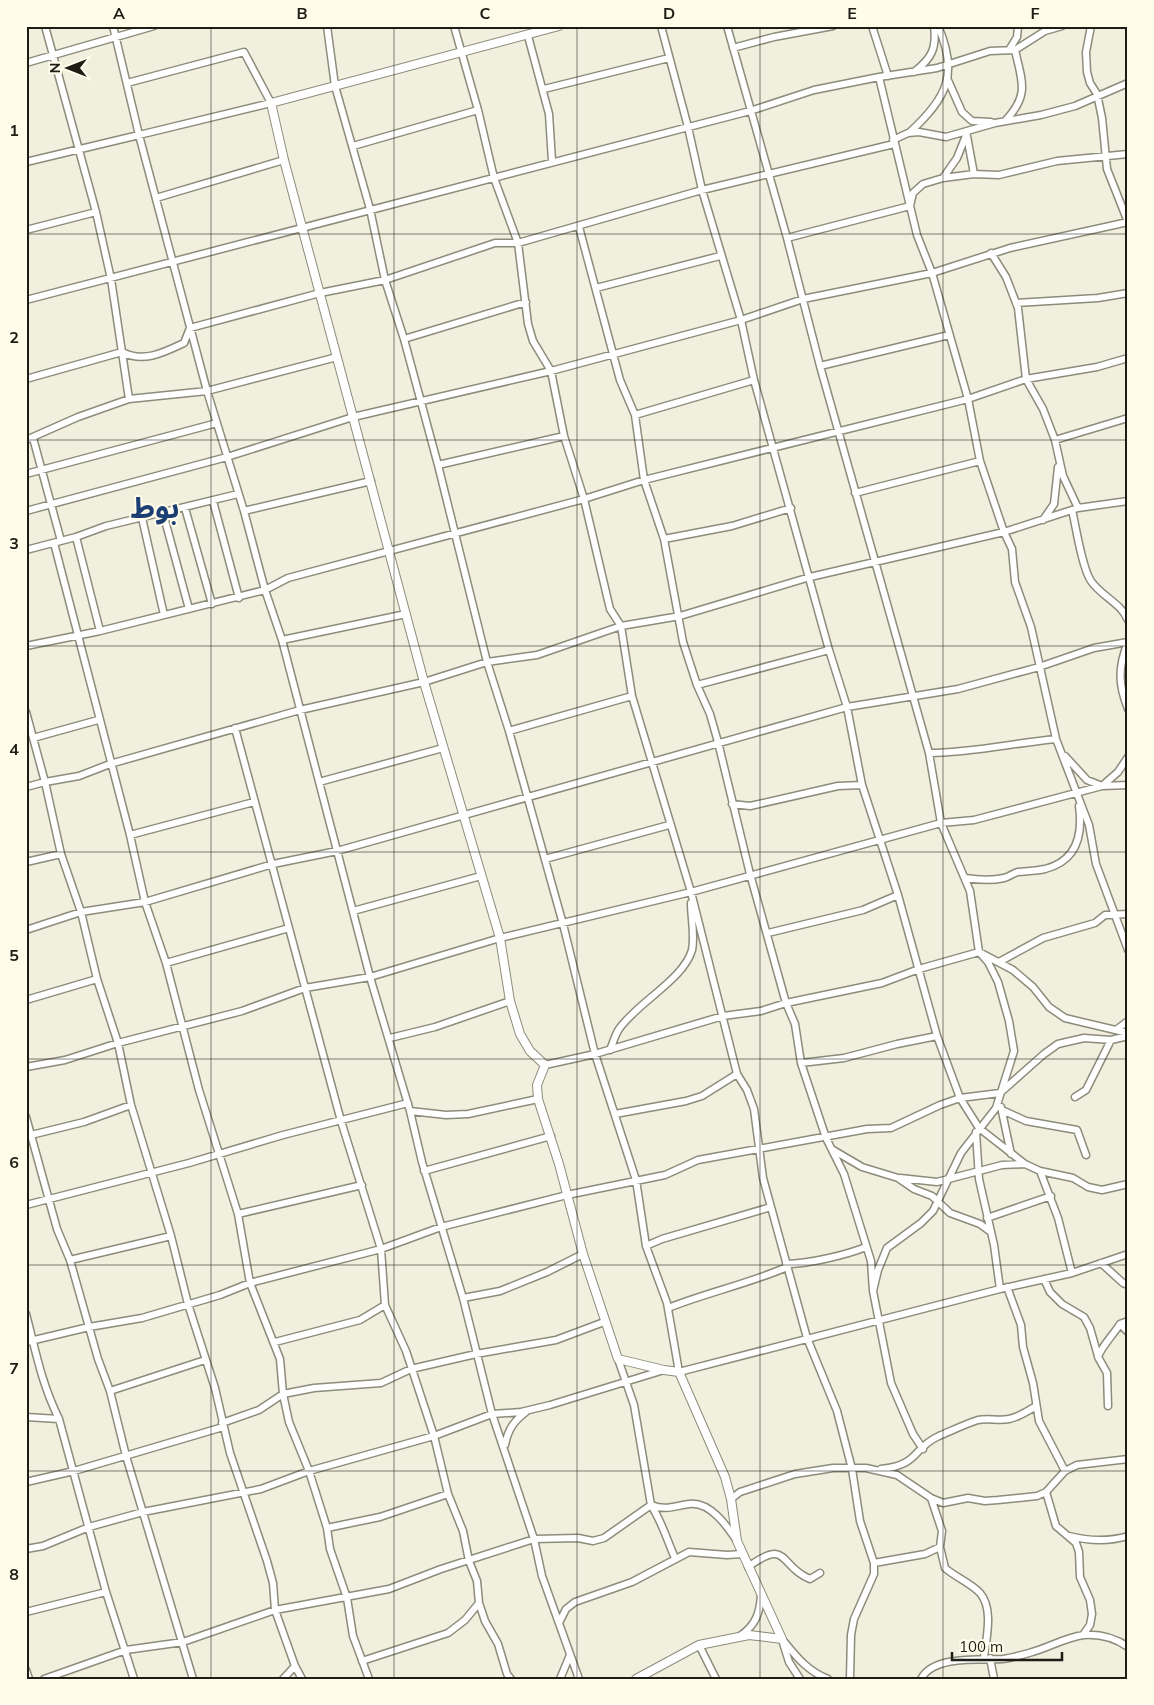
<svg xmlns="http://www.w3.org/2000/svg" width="1154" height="1705" font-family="Mulish,'Noto Sans Arabic',sans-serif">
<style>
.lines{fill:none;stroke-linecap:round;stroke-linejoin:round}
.minor-casing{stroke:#8d8b7b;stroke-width:9}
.tertiary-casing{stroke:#8d8b7b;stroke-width:10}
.minor{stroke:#fff;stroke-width:6}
.tertiary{stroke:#fff;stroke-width:8}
.grid{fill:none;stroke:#1d1d16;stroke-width:1;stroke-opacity:0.55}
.labels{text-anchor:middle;stroke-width:4;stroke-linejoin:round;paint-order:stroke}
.town-label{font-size:29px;font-weight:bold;fill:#1b3e73;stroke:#fffcea}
.neatline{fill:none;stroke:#1d1d16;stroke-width:2}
.grid-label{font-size:16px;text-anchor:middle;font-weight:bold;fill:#1d1d16}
</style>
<rect width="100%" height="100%" fill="#f1efdd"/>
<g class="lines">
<!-- minor casing -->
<g class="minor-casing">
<path id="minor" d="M45,26L96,212L111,279L129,399
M327,26L335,86L370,209L385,280L404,339L438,465L487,662L509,731L563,924L595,1054L636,1180L646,1246L667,1303L679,1372L1000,1289L1072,1273L1128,1254
M454,26L478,110L494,178L518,243L528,324L533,341L551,371L564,436L584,499L610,609L621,626L632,696L691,892L737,1074L747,1090L754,1109L763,1178L807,1338L837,1411L852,1469L860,1521L874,1563V1574L854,1619L851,1635L850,1679
M661,26L688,127L702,190L741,320L754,380L829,650L847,707L862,785L898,895L937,1036L960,1098L979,1128L1025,1164L1040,1171L1073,1178L1088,1187L1102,1190L1128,1184
M727,26L787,238L820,366L929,753L941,823L970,891L979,952L988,962L998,982L1009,1021L1014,1051L996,1108L961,1153L933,1211L921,1223L887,1248L878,1270L873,1291
M872,26L888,76
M1062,26L1045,31L1015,50L990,51L937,68L879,77L917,235L932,273L968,399L980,461L1004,532L1012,549L1015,582L1031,627L1056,739L1089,825L1096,864L1128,950
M1091,26L1086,52L1087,72L1090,83L1097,94L1102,118L1107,169L1128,222
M528,36L549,114L552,161
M733,48L774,37L833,26
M1009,50L1017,37L1018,26
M26,63L154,26
M914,72C931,59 937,49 934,26
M947,78L962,112L972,121L991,122
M544,89L669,58
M1005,121C1030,95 1022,82 1015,50
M910,132C947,98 959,74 938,26
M967,136L974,174
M893,140L908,133L919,132L946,137L995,123L1041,115L1075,106L1128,83
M353,146L478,110
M26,162L139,135L113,26
M943,178L957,158L967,133
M156,198L284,160
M579,227L620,380L635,415L644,480L664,539L683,642L697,685L710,714L718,742L750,874L786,1003L795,1024L801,1063L826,1138L844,1174L871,1261L873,1291L891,1383L913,1434L923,1449
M26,230L96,212
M787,238L910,206L913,193L923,184L943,178L974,174L999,175L1057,161L1128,154
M991,253L1006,277L1018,308L1026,379L1043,409L1055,440L1063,476L1078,508
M596,288L720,256
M26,300L750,111L814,90L879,77
M1016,303L1098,298L1128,293
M404,339L526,302
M337,357L207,391L244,511L265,590L288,578L584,499L644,480L968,399L1026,379L1097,367L1128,358
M820,366L949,335
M26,379L122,352C143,363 163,353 184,343L190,328L320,293L385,280L495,243H518L702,190L894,144
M635,415L754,380
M33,438L61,541
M26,440L78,417L129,399L207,391L139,135L271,103L244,52L127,83
M1055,440L1128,418
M438,465L564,436
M26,474L217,423
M855,493L980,461
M213,501L239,598
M185,508L212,604
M1072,510C1076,527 1082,568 1091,581C1101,596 1121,603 1128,620
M26,511L227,457L353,417L551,371L741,320L803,299L932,273L1010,248L1128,222
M244,511L371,481
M163,513L189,609
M142,518L164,615
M1043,520L1054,504L1058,467
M76,537L100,631
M664,539L732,526L791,508
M54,543L130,835L145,902L166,963L199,1090L238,1214L250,1283L280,1359L283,1394L289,1422L309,1471L327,1528L330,1549L347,1598L353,1636L369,1679
M26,550L76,537L106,526L238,494
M282,640L406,614
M1128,642C1118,667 1118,684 1128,709
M26,646L100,631L265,590L282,640L370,977L410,1111L422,1162L463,1298L492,1414L534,1539L542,1576L579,1679
M697,685L829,650
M26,712L45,782L79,776L110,764L300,710L424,682L487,662L537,655L621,626L680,616L810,577L1004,532L1078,508L1128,501
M235,728L341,1121L381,1249L385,1305L406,1351L434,1436L448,1494L463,1531L469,1561L477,1581L479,1603L485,1621L498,1644L507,1674L511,1679
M509,731L632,696
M33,738L98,720
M929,753C971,753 1014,743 1056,739
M1065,756L1087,780L1102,786L1118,772L1128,757
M319,782L443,748
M26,787L45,782L61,854L81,912L97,979L118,1043L131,1105L171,1236L188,1304L215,1388L230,1453L267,1561L273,1583L275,1610L295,1666L302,1679
M732,804L750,806L838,786L862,785
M130,835L254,802
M545,859L669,825
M26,862L61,854
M965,878C978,880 991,881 1004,878C1009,877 1013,873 1018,872C1027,871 1036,871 1045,869C1077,861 1083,835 1079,806
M353,911L481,876
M26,930L81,912L145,902L273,864L337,851L847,707L958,689L1039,667L1094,648L1128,642
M768,933L863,910L898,895
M999,962L1043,938L1095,923L1105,915L1128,914
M166,963L289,928
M26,1000L97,979
M1116,1030L1128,1021
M390,1038L435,1027L510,1001
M610,1050C613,1043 615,1035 619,1029C638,1002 684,979 692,950C695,936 691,917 691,903
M801,1063L844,1058L897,1044L937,1036
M545,1065L595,1054L723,1016L761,1011L786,1003L882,983L919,969L979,952L1013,970L1033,987L1049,1007L1065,1018L1128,1033
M26,1067L65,1060L118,1043L242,1011L305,988L370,977L500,938L691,892L941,823L974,820L1102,786L1128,785
M1075,1097L1086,1090L1111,1040
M1001,1107L1011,1154
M1002,1110L1026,1121L1077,1130L1086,1155
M410,1111L446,1115L468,1114L538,1099
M615,1114L686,1101L702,1096L737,1074
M26,1117L57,1229L70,1260L98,1359L110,1391L126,1456L193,1679
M976,1132L979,1179L994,1245L1000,1289
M31,1135L84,1122L131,1105
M833,1150L862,1167L898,1178L914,1189L932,1196L950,1213L980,1224L991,1232
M424,1171L551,1136
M1040,1171L1058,1218L1072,1273
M900,1178L937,1182L1002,1165L1025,1164
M26,1205L189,1163L283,1135L408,1103
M238,1214L362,1185
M987,1218L1051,1196
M646,1246L662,1239L771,1207
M70,1260L171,1236
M1101,1263L1123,1283L1128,1285
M786,1264C808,1264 846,1255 866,1247
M1044,1279L1050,1292L1062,1304L1084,1317L1090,1328L1098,1356
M1007,1287L1021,1325L1023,1347L1033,1383L1039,1421L1065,1471
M463,1298L500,1291L547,1272L583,1254
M668,1308C708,1292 748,1284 787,1267
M26,1314C36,1352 41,1382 59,1419L106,1592L134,1679
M1120,1324L1128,1332
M26,1342L89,1327L142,1318L220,1295L250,1283L381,1249L441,1227L567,1195L665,1175L698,1160L867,1129L891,1128L940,1105L960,1098L1000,1093L1044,1054L1058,1044L1084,1038L1111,1040L1128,1036
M275,1342L360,1320L385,1305
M618,1359L634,1405L651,1505C662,1522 667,1540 675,1558
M110,1391L205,1360
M1108,1406L1107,1373L1098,1357C1101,1347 1114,1334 1120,1324L1128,1321
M26,1417L59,1419
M222,1423L259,1410L283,1394L314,1388L381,1383L411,1369L476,1354L556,1340L604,1322
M505,1445C508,1429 514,1421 527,1411
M881,1469C920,1465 912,1448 939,1436C951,1431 965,1424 978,1420C988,1418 999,1421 1009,1419C1019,1417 1028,1411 1036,1406
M26,1482L74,1471L223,1427
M1046,1492L1056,1526L1076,1543L1079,1552L1080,1577L1090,1600L1092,1614L1090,1625L1083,1635
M931,1498L942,1531L940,1547L945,1568C955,1577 971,1583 980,1593C994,1609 986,1639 984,1658
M731,1499L740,1492L795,1474L833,1468H866L897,1475L931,1498L943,1503L968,1498L985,1501L998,1500L1037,1496L1046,1492L1065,1471L1077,1465L1128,1459
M327,1528L380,1517L448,1494
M1069,1536C1089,1541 1108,1542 1128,1536
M26,1549L43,1546L89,1527L143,1512L261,1489L309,1471L434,1436L492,1414L521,1412L550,1405L664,1370
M874,1563L925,1554L940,1547
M748,1567C789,1537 779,1567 810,1579L820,1573
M26,1612L106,1592
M560,1621L566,1609L575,1602L632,1582L689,1552L727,1555L742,1554
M740,1636C756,1625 760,1613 761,1594
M782,1639C796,1656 807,1671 828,1679
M783,1643L789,1662L800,1679
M699,1645L716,1679
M990,1658L994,1679
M362,1661L448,1633L465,1620L479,1603
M26,1670L29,1679
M44,1679L126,1650L183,1642L275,1610L389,1589L441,1569L534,1539L578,1538L593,1541L604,1538L651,1505C666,1511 674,1506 689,1504C710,1501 727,1526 737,1541
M283,1679L295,1666
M560,1679L570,1655
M921,1679C933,1655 981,1660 1003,1659C1012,1658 1021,1655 1029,1653C1048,1648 1066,1637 1084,1635C1100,1634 1115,1638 1128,1647"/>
</g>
<!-- tertiary casing -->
<g class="tertiary-casing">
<path id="tertiary" d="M559,26L271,103L284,160L424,682L500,938L510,1001L520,1034L530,1051L545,1065L537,1085L538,1099L559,1164L583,1254L618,1359L664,1370L679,1372L725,1477L731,1499L737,1541L782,1639
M636,1679L699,1645L749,1635L782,1639"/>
</g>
<!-- minor -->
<use href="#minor" class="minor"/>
<!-- tertiary -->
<use href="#tertiary" class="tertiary"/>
</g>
<!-- grid -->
<path class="grid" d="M211,26V1679M394,26V1679M577,26V1679M760,26V1679M943,26V1679M26,234H1128M26,440H1128M26,646H1128M26,852H1128M26,1059H1128M26,1265H1128M26,1471H1128"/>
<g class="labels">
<!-- town labels -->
<g class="town-label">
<text x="155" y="518">بوط</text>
</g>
</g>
<!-- border -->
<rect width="1154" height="1705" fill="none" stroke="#fffcea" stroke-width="55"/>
<!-- north arrow -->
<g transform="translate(68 68) rotate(270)" stroke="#fffcea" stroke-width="4" paint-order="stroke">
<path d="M0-4L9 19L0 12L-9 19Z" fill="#1d1d16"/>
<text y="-8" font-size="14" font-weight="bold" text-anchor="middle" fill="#1d1d16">N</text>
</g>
<!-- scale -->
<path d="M952 1652v8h110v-8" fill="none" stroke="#1d1d16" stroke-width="2.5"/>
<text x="959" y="1652" font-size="15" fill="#1d1d16" stroke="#fffcea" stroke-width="4" paint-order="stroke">100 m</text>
<rect x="28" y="28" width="1098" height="1650" class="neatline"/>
<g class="grid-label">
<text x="119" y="19">A</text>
<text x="302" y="19">B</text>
<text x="485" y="19">C</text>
<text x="669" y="19">D</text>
<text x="852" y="19">E</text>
<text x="1035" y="19">F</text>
<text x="14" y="136">1</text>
<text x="14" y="343">2</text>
<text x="14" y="549">3</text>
<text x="14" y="755">4</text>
<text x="14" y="961">5</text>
<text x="14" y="1168">6</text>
<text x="14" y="1374">7</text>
<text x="14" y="1580">8</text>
</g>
</svg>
